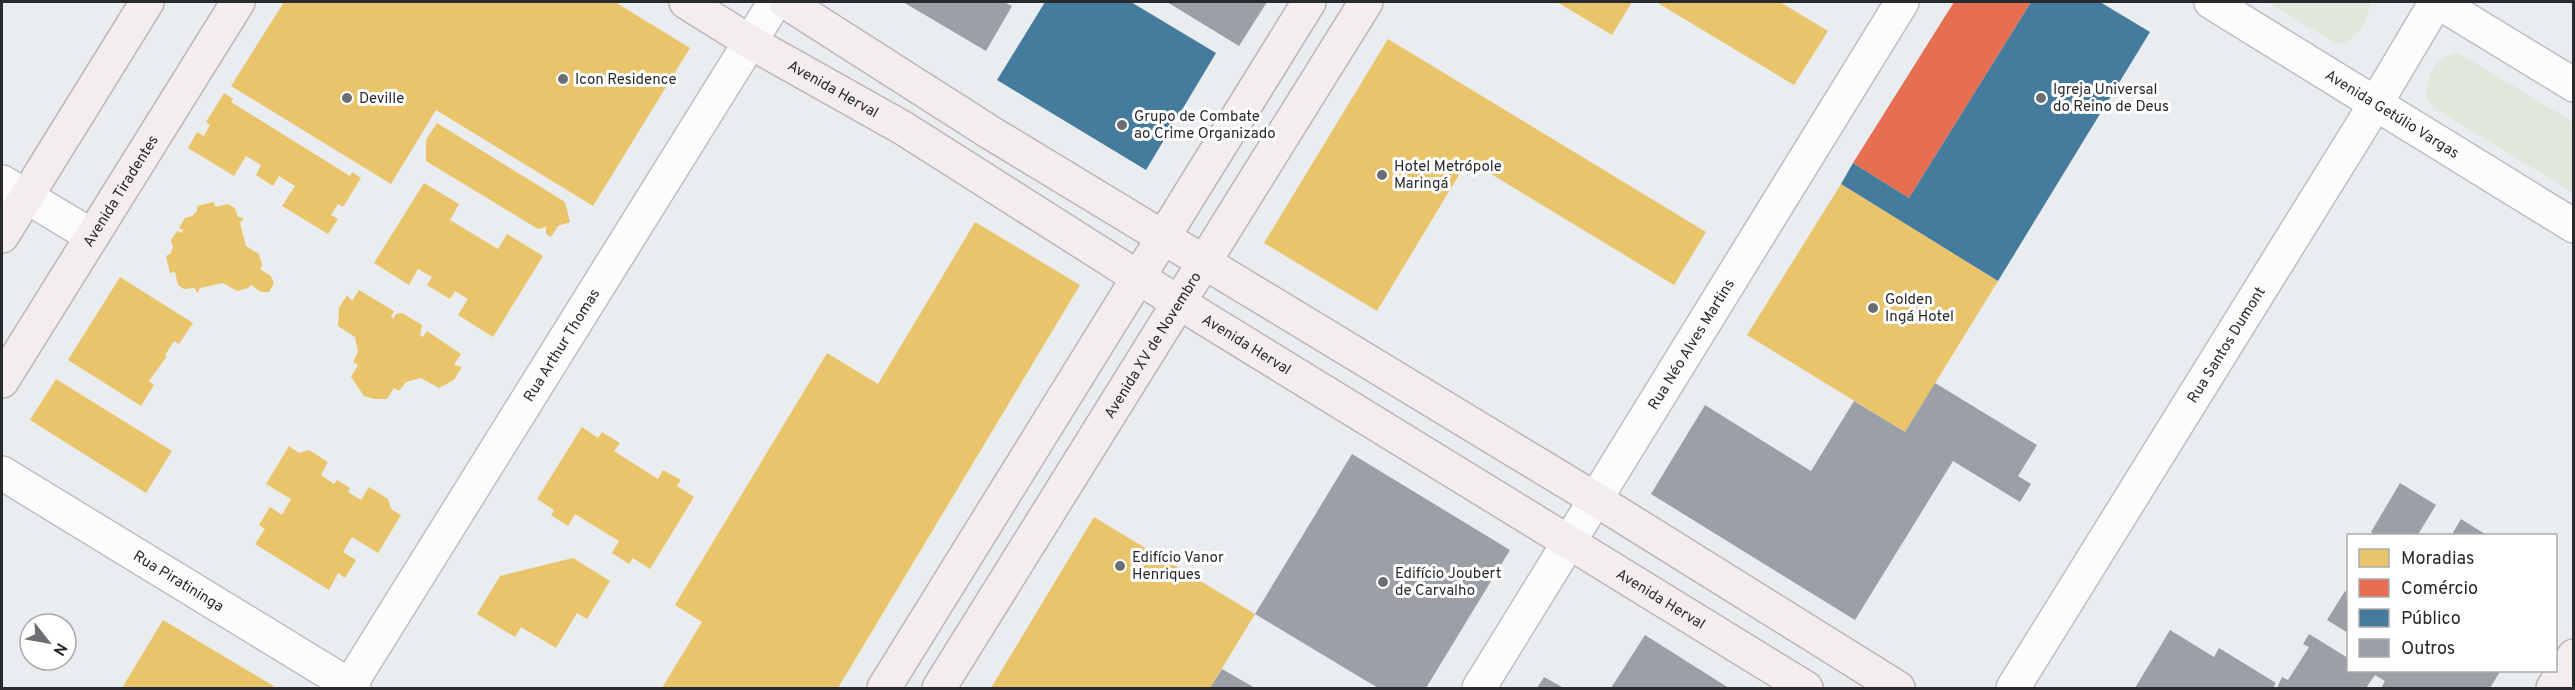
<svg xmlns="http://www.w3.org/2000/svg" width="2575" height="690" font-family="Overpass,sans-serif">
<style>
.green{fill:#e0e8dc}
.homes{fill:#e9c46a}
.shops{fill:#e76f51}
.public{fill:#457b9d}
.building{fill:#9ba0a6}
.lines{fill:none;stroke-linecap:round;stroke-linejoin:round}
.minor-casing{stroke:#bcbfc1;stroke-width:36}
.major-casing{stroke:#beb4b4;stroke-width:36}
.minor{stroke:#fcfcfd;stroke-width:33}
.major{stroke:#f3eeed;stroke-width:33}
.poi-dot{fill:#6c6e71;stroke:#fff;stroke-width:2}
.labels{text-anchor:middle;stroke-width:6;stroke-linejoin:round;paint-order:stroke}
.poi-label{font-size:15px;fill:#282a2d;stroke:#fff;text-anchor:start}
.street-label{font-size:15px;fill:#282a2d;stroke:#fff}
</style>
<rect width="100%" height="100%" fill="#eaedf0"/>
<!-- green -->
<path class="green" d="M2267,2H2370C2369,17 2360,33 2347,42L2335,43Z
M2454,53L2460,54L2573,122V193L2434,108L2426,97C2428,74 2431,62 2454,53Z"/>
<!-- homes -->
<path class="homes" d="M284,2H615L690,48L593,206L436,110L391,184L231,86Z
M1557,2H1632L1612,35Z
M1656,2H1780L1828,31L1794,85Z
M1388,39L1706,232L1674,285L1468,160L1377,311L1264,243Z
M224,93L233,99L231,102L350,176L352,172L361,178L343,207L338,204L331,215L338,219L328,234L282,206L295,186L279,176L273,186L256,175L261,165L246,156L234,176L188,148L197,132L204,136L210,125L206,122Z
M437,123L565,202L570,222L558,226L551,237L546,234V227L538,229L426,161V140Z
M424,183L459,204L450,220L498,249L507,234L543,256L493,337L458,315L468,299L455,291L450,299L427,285L432,277L418,269L409,285L374,263Z
M1841,184L1998,281L1905,432L1747,335Z
M214,202L215,207L228,204L235,208L238,217L244,218L240,223L246,246L259,254L262,265L260,269L271,276L274,283L269,292H261L251,285L248,288L237,291L223,283L200,288L198,293L194,288L184,289L178,285L175,272L170,273L166,256L170,254L173,248L171,240L177,231L182,233L183,230L179,228L185,218L192,216L197,211V206Z
M975,222L1080,285L838,688H662L702,622L675,605L827,353L878,384Z
M120,277L193,323L179,344L174,341L165,355L167,356L149,381L154,385L141,406L68,360Z
M359,290L394,311L391,317L393,319L396,314L402,313L422,325L420,335L423,337L427,331L461,354L454,365L462,367L454,380L439,388L421,378L406,382L399,391L394,388L387,399H374L364,396L351,377L358,365L353,362L358,352L355,337L338,326L339,308L347,295L352,301Z
M56,379L172,451L146,493L30,420Z
M582,427L598,438L602,432L620,443L614,451L658,479L663,470L681,480L677,486L694,497L650,569L633,558L629,564L612,553L619,541L575,514L568,526L551,515L554,510L537,499Z
M289,446L299,453L309,450L328,462L321,475L334,484L337,480L350,488L348,492L361,500L369,487L388,499L391,509L401,515L378,553L352,537L343,552L356,560L345,578L338,573L329,590L255,544L265,529L259,525L270,507L282,515L291,499L266,484Z
M1094,517L1255,614L1210,688H991Z
M573,558L610,581L587,619L577,613L556,648L521,627L515,637L477,614L500,576Z
M163,620L277,688H122Z"/>
<!-- shops -->
<path class="shops" d="M1954,2H2031L1909,198L1853,163Z"/>
<!-- public -->
<path class="public" d="M1045,2H1131L1216,53L1146,170L997,80Z
M2031,2H2100L2150,32L1998,281L1841,184L1853,163L1909,198Z"/>
<!-- building -->
<path class="building" d="M903,2H1004L1012,6L986,51Z
M1167,2H1267L1239,46Z
M1935,383L2037,445L2018,476L2031,484L2020,502L1953,461L1855,620L1651,494L1705,405L1811,471L1854,401L1905,432Z
M1352,454L1510,550L1426,688H1378L1255,614Z
M2400,483L2436,505L2417,536H2377L2371,532Z
M2461,519L2488,536H2451Z
M2345,591L2348,594V633L2327,620Z
M2170,630L2214,657L2219,648L2276,683L2273,688H2135Z
M2309,634L2348,658V670H2501L2490,688H2381L2385,681L2375,675L2366,688H2277L2282,677L2288,680L2309,647L2303,644Z
M1645,635L1694,666L1729,688H1611Z
M1222,669L1255,688H1210Z
M1544,677L1564,688H1537Z"/>
<g class="lines">
<!-- minor casing -->
<g class="minor-casing">
<g id="minor">
<path id="s1" d="M2211,2L2574,226"/>
<path d="M2438,2L2574,85"/>
<path d="M2,182L92,236"/>
<path id="s2" d="M2,473L354,688"/>
<path id="s3" d="M348,688L775,2"/>
<path id="s4" d="M1479,688L1902,2"/>
<path id="s5" d="M2013,688L2376,103L2436,2"/>
</g>
</g>
<!-- major casing -->
<g class="major-casing">
<g id="major">
<path id="s6" d="M686,2L750,42L903,128L1139,278L1806,688"/>
<path d="M786,2L991,133L1595,499L1898,688"/>
<path d="M2,236L147,2"/>
<path id="s7" d="M2,381L238,2"/>
<path d="M884,688L1309,2"/>
<path id="s8" d="M939,688L1366,2"/>
<path d="M2553,688L2574,656"/>
</g>
</g>
<!-- minor -->
<use href="#minor" class="minor"/>
<!-- major -->
<use href="#major" class="major"/>
</g>
<!-- markers -->
<g class="poi-dot">
<circle cx="563" cy="79" r="6"/>
<circle cx="347" cy="98" r="6"/>
<circle cx="2041" cy="98" r="6"/>
<circle cx="1122" cy="125" r="6"/>
<circle cx="1382" cy="175" r="6"/>
<circle cx="1873" cy="308" r="6"/>
<circle cx="1120" cy="566" r="6"/>
<circle cx="1383" cy="582" r="6"/>
</g>
<g class="labels">
<!-- poi labels -->
<g class="poi-label">
<text x="575" y="84">Icon Residence</text>
<text x="2053" y="94">Igreja Universal<tspan x="2053" dy="17">do Reino de Deus</tspan></text>
<text x="359" y="103">Deville</text>
<text x="1134" y="121">Grupo de Combate<tspan x="1134" dy="17">ao Crime Organizado</tspan></text>
<text x="1394" y="171">Hotel Metrópole<tspan x="1394" dy="17">Maringá</tspan></text>
<text x="1885" y="304">Golden<tspan x="1885" dy="17">Ingá Hotel</tspan></text>
<text x="1132" y="562">Edifício Vanor<tspan x="1132" dy="17">Henriques</tspan></text>
<text x="1395" y="578">Edifício Joubert<tspan x="1395" dy="17">de Carvalho</tspan></text>
</g>
<!-- street labels -->
<g class="street-label">
<text dy="5" stroke="none"><textPath href="#s6" startOffset="171">Avenida Herval</textPath></text>
<text dy="5" stroke="none"><textPath href="#s1" startOffset="213">Avenida Getúlio Vargas</textPath></text>
<text dy="5" stroke="none"><textPath href="#s7" startOffset="224">Avenida Tiradentes</textPath></text>
<text dy="5" stroke="none"><textPath href="#s6" startOffset="657">Avenida Herval</textPath></text>
<text dy="5" stroke="none"><textPath href="#s3" startOffset="404">Rua Arthur Thomas</textPath></text>
<text dy="5" stroke="none"><textPath href="#s8" startOffset="404">Avenida XV de Novembro</textPath></text>
<text dy="5" stroke="none"><textPath href="#s4" startOffset="404">Rua Néo Alves Martins</textPath></text>
<text dy="5" stroke="none"><textPath href="#s5" startOffset="404">Rua Santos Dumont</textPath></text>
<text dy="5" stroke="none"><textPath href="#s2" startOffset="207">Rua Piratininga</textPath></text>
<text dy="5" stroke="none"><textPath href="#s6" startOffset="1143">Avenida Herval</textPath></text>
</g>
</g>
<!-- border -->
<rect width="2575" height="690" fill="none" stroke="#282a2d" stroke-width="6"/>
<!-- legend -->
<rect x="2347" y="534" width="210" height="138" fill="#ffffff" stroke="#a9aaab" stroke-width="1.5"/>
<rect x="2359" y="549" width="30" height="18" fill="#e9c46a" stroke="#a9aaab" stroke-width="1.5"/>
<text x="2401" y="564" font-size="18" fill="#282a2d">Moradias</text>
<rect x="2359" y="579" width="30" height="18" fill="#e76f51" stroke="#a9aaab" stroke-width="1.5"/>
<text x="2401" y="594" font-size="18" fill="#282a2d">Comércio</text>
<rect x="2359" y="609" width="30" height="18" fill="#457b9d" stroke="#a9aaab" stroke-width="1.5"/>
<text x="2401" y="624" font-size="18" fill="#282a2d">Público</text>
<rect x="2359" y="639" width="30" height="18" fill="#9ba0a6" stroke="#a9aaab" stroke-width="1.5"/>
<text x="2401" y="654" font-size="18" fill="#282a2d">Outros</text>
<!-- north arrow -->
<g transform="translate(48 642) rotate(121)"><circle r="28" fill="#ffffff" stroke="#a9aaab" stroke-width="1.5"/>
<path d="M0-4.5L10 22L0 15L-10 22Z" fill="#6c6e71"/>
<text y="-9" font-size="16" font-weight="bold" text-anchor="middle" fill="#282a2d">N</text>
</g>
</svg>
